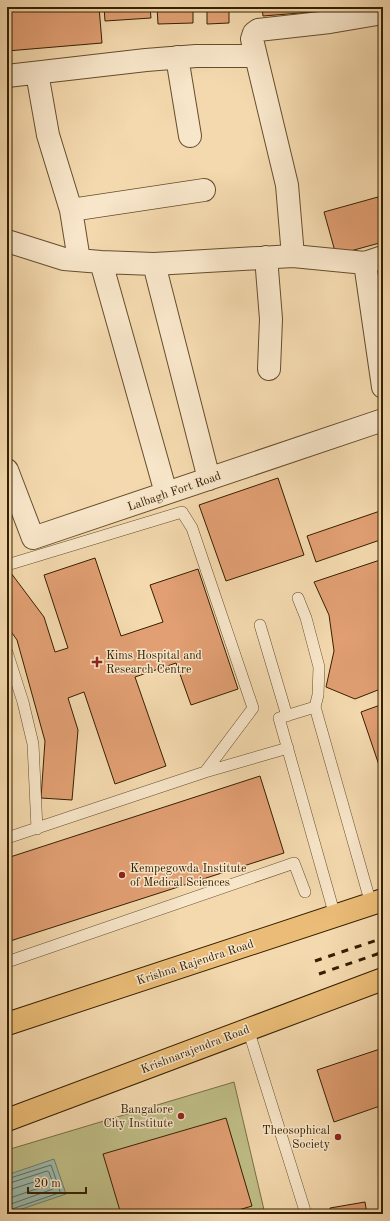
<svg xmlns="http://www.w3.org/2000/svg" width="390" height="1221" font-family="'Old Standard TT',serif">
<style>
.green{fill:#c0be87;stroke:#7a6f44}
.water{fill:#9cbaad;stroke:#737c68}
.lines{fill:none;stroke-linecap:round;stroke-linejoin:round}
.shore{stroke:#686d56;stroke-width:1}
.building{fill:#e19f73;stroke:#352000}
.service-casing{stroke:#654e2c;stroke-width:12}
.minor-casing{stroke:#654e2c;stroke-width:24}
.primary-casing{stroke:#352000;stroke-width:24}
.service{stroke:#f8e6ca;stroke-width:11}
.minor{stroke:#f8e6ca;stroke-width:22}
.primary{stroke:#eabc77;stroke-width:22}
.rail{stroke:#352000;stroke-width:3;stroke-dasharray:7 7;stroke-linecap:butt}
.poi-dot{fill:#8f2418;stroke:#f8e6ca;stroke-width:1.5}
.labels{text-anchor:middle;stroke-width:3;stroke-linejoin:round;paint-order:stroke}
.street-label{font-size:12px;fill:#352000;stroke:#f8e6ca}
.poi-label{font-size:12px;fill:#352000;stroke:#f8e6ca;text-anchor:start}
</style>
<rect width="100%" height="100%" fill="#f4d9ae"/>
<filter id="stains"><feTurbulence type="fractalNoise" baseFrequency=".005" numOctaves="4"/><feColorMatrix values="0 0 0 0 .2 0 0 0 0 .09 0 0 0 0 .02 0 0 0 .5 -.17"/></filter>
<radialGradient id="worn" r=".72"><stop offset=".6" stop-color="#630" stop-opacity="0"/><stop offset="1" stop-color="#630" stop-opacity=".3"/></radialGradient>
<!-- green -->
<path class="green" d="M234,1082L265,1214H7V1150Z"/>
<!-- water -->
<path class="water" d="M54,1159L66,1194L7,1214V1175Z"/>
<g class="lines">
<!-- shore -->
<path class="shore" d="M7,1179L51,1165L60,1191L59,1193L12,1209L10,1211V1214
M7,1184L47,1171L49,1172L54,1187L53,1189L11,1204L7,1206
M7,1190L12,1189L43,1179L45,1180L46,1184L45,1186L7,1199"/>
</g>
<!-- building -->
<path class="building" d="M7,7H99L102,43L7,51Z
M104,7H150L151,18L105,21Z
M157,7H193V23L158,24Z
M207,7H229V23L207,24Z
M262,7H313V12L263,16Z
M378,197L383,217V242L336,255L324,212Z
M383,280V303H380L375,282Z
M278,478L304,555L226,581L199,505Z
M383,510V539L316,562L307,536Z
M95,558L121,636L163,622L150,585L198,569L238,689L191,705L176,663L135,677L166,766L115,784L84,692L68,698L78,730L72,800L41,798L45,741L17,640L7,626V576L11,573L44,617L55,652L68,648L44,575Z
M383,559V688L355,699L326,687L334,651L329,615L314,582Z
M383,704V777L361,712Z
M260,776L284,853L7,942V858Z
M383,1048V1105L334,1122L317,1070Z
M226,1118L252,1206L225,1214H121L103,1154Z
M365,1202L367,1214H331L330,1208Z"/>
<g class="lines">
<!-- service casing -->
<g class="service-casing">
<path id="service" d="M7,565L182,512L192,528L253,708L205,772L7,838
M298,598L306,618L319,667L318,695L315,707
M260,625L287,716
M7,652L23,702L33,744L37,829
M205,772L288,748
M335,916L279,718L315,707L371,904
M7,962L294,863L305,892
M248,1029L306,1214"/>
</g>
<!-- minor casing -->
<g class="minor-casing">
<path id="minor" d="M177,57L190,136
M37,73L48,135L71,210L79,260
M7,76L146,60L196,56H256
M71,210L204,190
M7,241L64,259L101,262L154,264L293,256L365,263
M293,256L287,185L256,56L252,39L254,33L258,30L330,22L383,13
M266,257L271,319L269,369
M383,257L365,263L383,387
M101,262L166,493
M154,264L209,479
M7,470L33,538L383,420"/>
</g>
<!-- primary casing -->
<g class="primary-casing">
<path id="primary" d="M7,1024L383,900
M7,1120L383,979"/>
</g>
<!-- service -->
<use href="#service" class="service"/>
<!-- minor -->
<use href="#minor" class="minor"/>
<!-- primary -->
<use href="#primary" class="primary"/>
<!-- rail -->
<path class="rail" d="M315,961L383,938
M319,974L383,952"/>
</g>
<!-- markers -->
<g class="poi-dot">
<path d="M95 656h4v4h4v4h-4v4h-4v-4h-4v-4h4z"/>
<circle cx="122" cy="875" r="4"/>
<circle cx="181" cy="1116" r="4"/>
<circle cx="338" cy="1137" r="4"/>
</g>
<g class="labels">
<!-- street labels -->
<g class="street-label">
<text transform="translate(174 491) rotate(-19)" y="4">Lalbagh Fort Road</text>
<text transform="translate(195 962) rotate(-18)" y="4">Krishna Rajendra Road</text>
<text transform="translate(195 1049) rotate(-21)" y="4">Krishnarajendra Road</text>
</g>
<!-- poi labels -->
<g class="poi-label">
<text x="106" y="659">Kims Hospital and<tspan x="106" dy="14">Research Centre</tspan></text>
<text x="130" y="872">Kempegowda Institute<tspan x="130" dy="14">of Medical Sciences</tspan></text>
<text x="173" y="1113" text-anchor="end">Bangalore<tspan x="173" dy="14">City Institute</tspan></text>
<text x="330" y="1134" text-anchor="end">Theosophical<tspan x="330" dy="14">Society</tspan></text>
</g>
</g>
<!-- margin -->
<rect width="390" height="1221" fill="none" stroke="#f4d9ae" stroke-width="24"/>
<rect x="8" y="8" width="374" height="1205" fill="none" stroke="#352000" stroke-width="2"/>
<rect x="12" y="12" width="366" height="1197" fill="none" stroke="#352000"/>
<!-- scale -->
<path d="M28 1187v6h58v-6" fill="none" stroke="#352000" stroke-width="2"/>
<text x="34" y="1187" font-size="12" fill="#352000" stroke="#f8e6ca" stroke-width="3" paint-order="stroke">20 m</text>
<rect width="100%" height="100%" filter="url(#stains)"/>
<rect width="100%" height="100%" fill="url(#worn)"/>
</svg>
